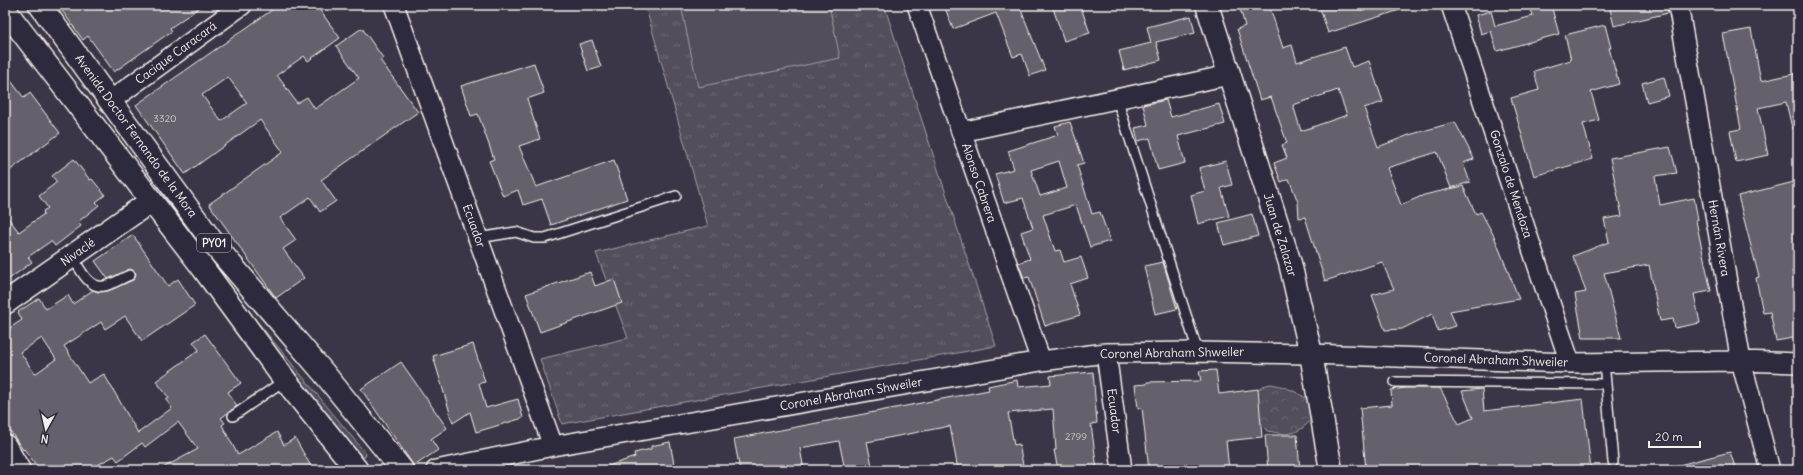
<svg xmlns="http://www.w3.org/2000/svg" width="1803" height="475" font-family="Delius,sans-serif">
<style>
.grass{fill:url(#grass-tufts);stroke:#a4a0a2}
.forest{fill:url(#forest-crowns);stroke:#a4a0a2}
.garden{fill:#534e5c;stroke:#a4a0a2}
.building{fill:#65616c;stroke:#f4f1e8;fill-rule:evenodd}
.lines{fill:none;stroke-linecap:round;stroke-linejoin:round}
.lane-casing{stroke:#f4f1e8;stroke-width:12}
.street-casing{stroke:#f4f1e8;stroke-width:22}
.secondary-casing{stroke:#f4f1e8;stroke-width:25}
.highway-casing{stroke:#f4f1e8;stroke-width:25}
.lane{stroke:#2f2a3d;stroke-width:9}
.street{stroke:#2f2a3d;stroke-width:19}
.secondary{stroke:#2f2a3d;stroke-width:22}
.highway{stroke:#2f2a3d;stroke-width:22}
.labels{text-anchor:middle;stroke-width:3;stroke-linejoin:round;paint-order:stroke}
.number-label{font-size:10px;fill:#d0cdc9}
.shield{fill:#2f2a3d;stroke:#b9b5b5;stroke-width:1}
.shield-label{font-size:11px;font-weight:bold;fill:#f4f1e8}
.street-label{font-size:12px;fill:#f4f1e8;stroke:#2f2a3d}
</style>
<defs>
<pattern id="grass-tufts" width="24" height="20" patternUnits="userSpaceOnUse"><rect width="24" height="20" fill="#534e5c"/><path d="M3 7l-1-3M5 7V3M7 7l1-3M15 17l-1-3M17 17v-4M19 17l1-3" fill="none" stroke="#6c6873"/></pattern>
<pattern id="forest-crowns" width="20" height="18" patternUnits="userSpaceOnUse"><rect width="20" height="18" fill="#534e5c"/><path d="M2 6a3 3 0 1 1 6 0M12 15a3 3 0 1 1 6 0" fill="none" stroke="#6c6873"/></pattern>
</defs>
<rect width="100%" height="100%" fill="#3b3647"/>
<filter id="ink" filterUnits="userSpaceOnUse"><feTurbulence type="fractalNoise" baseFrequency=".025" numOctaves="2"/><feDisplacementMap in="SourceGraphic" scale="8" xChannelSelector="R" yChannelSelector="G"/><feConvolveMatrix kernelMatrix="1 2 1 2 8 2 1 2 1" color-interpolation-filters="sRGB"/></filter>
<g filter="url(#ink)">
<!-- grass -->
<path class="grass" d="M11,5H16L154,192L219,275L366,454L365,457H362L216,277Z
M645,5H884L996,346L562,424L540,359L628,338L596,253L708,226Z"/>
<!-- forest -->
<path class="forest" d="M1270,384C1288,386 1302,395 1317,406C1315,418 1304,430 1292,433C1285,435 1275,432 1267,431L1259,420L1257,391L1263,386Z"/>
<!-- garden -->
<path class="garden" d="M681,5H829L840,58L698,87Z"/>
<!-- building -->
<path class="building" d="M58,5H203L170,28L172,31L114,72L88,36L83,40Z
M279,5H316L340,38L308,61L304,56L277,75L297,103L307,97L315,109L359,78L336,46L362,28L383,58L380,60L418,112L321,180L336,201L320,212L310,197L280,218L296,240L283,249L304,278L276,298L209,204L283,152L260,120L185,174L136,105ZM228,77L247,103L221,121L202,95Z
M944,5H1019L1045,70L1030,76L1022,54L1013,57L996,13L953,29Z
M1052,5H1080L1090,33L1064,41Z
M1239,5H1269L1283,48L1292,45L1297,62L1345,47L1352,67L1369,61L1383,102L1364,108L1378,147L1409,135L1455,122L1474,159L1463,163L1470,182L1451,188L1437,152L1387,168L1401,205L1424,195L1463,186L1476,214L1481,212L1494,236L1519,299L1450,311L1456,326L1438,331L1432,314L1402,329L1385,330L1372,295L1394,289L1382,262L1325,281L1305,217L1299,218L1298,202L1289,179L1281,182L1274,163L1287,158L1282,145L1287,143L1271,97L1260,100L1237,29L1245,26ZM1338,90L1347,115L1301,131L1293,105Z
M1319,5H1405L1406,8L1328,33Z
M1530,5H1551L1559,34L1497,51L1491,31L1481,34L1476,15L1491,11L1495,26L1533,16Z
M1609,5H1667L1668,13L1614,26Z
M1191,16L1195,33L1156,42L1161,60L1124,70L1119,51L1151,43L1147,27Z
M1605,25L1611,48H1609L1619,84L1591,92L1599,120L1583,124L1593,159L1534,176L1511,98L1539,90L1534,71L1571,60L1565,35Z
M1751,29L1761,81L1798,73V127L1792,128L1786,102L1758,108L1768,155L1736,162L1730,131L1741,129L1723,34Z
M592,40L601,67L588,71L579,44Z
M534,63L544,93L527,99L540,139L519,146L536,187L614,160L627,199L551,225L542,199L523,205L518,190L503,196L489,161L494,159L478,114L471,116L461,86Z
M5,73L24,98L30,93L60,133L5,174Z
M1664,77L1669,96L1647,102L1642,83Z
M1166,100L1171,117L1219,104L1225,124L1178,136L1185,163L1158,170L1150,138L1138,141L1135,128L1148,125L1143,105Z
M1070,122L1084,163L1077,165L1092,214L1100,212L1110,241L1090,247L1076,205L1043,215L1055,251L1060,250L1064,262L1081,257L1088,278L1070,284L1080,315L1045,326L1029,277L1024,278L1018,263L1030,259L1021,232L1033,228L1023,198L1004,203L995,174L1014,169L1008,151L1058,135L1055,126ZM1059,161L1067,188L1040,196L1031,170Z
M1670,147L1677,173L1655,176L1660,205L1694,198L1698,220L1696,221L1711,291L1694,294L1700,323L1675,328L1673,319L1660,321L1649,265L1604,273L1621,338H1583L1575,294L1586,292L1573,256L1609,242L1604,219L1622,216L1610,158Z
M74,159L90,180L92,179L105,195L96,202L99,205L78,222L81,226L55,246L51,241L28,257L32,262L5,282V214L19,232L44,214L43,211L48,208L39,196L57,182L52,176Z
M1226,161L1232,185L1221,188L1229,216L1198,224L1191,195L1205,191L1199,168Z
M1798,181V270L1792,271L1798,297V337L1776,341L1770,312L1763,313L1756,278L1759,277L1738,196Z
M1252,214L1258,236L1224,245L1218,223Z
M133,235L168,286L178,279L195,305L142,341L125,316L105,329L101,322L64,346L88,383L104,374L138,433L172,408L166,400L169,398L156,381L199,350L193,342L205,334L241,383L228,392L237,406L221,418L225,423L222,425L238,455L277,432L284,445L295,438L313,470H159L198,449L178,422L145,447L142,443L118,461L114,456L88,470H40L24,449L23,450L5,423V331L22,320L18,312L39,298L46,309L68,295L73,304L93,290L98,292L108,291L133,280L135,278L136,273L130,269L108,279L95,261ZM42,338L56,359L35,374L20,352Z
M1163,262L1177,309L1155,314L1144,266Z
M590,272L595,286L614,279L622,303L540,332L526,294Z
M473,344L485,382L479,383L486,408L518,399L523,418L476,432L470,412L453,423L433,356Z
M401,362L447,428L431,439L438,450L414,466L361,389Z
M1216,370L1219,394L1258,389L1262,437L1226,441L1229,470H1149L1142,408H1138L1135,385L1147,384V382L1201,381L1199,371Z
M1093,372L1097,423L1091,424L1097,470H1058L1054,450H1056L1053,409L1008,413L1014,445L1019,444L1024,470H958L950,426L867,442L873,470H845L839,441L800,448L804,470H740L734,439L989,390L988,386L1017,380L1018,387L1051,384L1050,376Z
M1406,388H1440L1459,424L1473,418L1462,391L1482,389L1484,411L1583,399L1591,470H1366L1360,408L1392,405L1391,390Z
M1265,435H1297L1300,470H1268Z
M670,442L675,470H606L605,467L635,457L634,453L651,449V446Z
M1730,452L1736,470H1679V465Z"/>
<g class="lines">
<!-- lane casing -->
<g class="lane-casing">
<path id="lane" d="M1117,99L1198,352
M478,238L516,232L534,238H545L676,196
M72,256C79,267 88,289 104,286C112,285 122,278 130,275
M1604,362L1613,462
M1395,382L1606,384
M233,416L285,380"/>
</g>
<!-- street casing -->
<g class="street-casing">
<path id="street" d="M394,5L553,446
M917,5L1041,361
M1451,5L1570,363
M1678,5L1741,361L1770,470
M110,101L242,5
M961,132L1229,75
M1106,353L1122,470
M436,470L553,446L1041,361L1106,353L1198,352L1311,354L1570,363L1741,361L1798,363"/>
</g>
<!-- secondary casing -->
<g class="secondary-casing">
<path id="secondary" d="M1207,5L1290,263L1311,354L1331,470
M5,303L151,201
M5,446L19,470"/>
</g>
<!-- highway casing -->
<g class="highway-casing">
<path id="highway" d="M40,5L217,248L323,372L402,470
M5,10L203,268L285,380L357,470"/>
</g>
<!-- lane -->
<use href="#lane" class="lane"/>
<!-- street -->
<use href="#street" class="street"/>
<!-- secondary -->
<use href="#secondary" class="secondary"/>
<!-- highway -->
<use href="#highway" class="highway"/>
</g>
</g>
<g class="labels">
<!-- number labels -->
<g class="number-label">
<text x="165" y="122">3320</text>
<text x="1076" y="440">2799</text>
</g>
<!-- shield labels -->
<rect class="shield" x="197" y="234" width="34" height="18" rx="3"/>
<g class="shield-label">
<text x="214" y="247">PY01</text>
</g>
<!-- street labels -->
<g class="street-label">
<text transform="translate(176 53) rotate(-36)" y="4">Cacique Caracará</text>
<text transform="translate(136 136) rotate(54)" y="4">Avenida Doctor Fernando de la Mora</text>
<text transform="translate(979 183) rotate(71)" y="4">Alonso Cabrera</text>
<text transform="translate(1511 184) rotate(72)" y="4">Gonzalo de Mendoza</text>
<text transform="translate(474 226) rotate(70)" y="4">Ecuador</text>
<text transform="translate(1280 235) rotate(73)" y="4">Juan de Zalazar</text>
<text transform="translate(1719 238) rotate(80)" y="4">Hernán Rivera</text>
<text transform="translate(78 252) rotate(-35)" y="4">Nivaclé</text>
<text transform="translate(1172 353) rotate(-1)" y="4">Coronel Abraham Shweiler</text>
<text transform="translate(1496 360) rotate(2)" y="4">Coronel Abraham Shweiler</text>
<text transform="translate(851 394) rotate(-10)" y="4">Coronel Abraham Shweiler</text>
<text transform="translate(1114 411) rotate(83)" y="4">Ecuador</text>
</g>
</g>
<!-- margin -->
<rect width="1803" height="475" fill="none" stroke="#2f2a3d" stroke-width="20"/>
<rect x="10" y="10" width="1783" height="455" fill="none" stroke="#f4f1e8" stroke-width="1.5" filter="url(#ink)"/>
<!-- north arrow -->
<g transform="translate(46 429) rotate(188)" stroke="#2f2a3d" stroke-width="3" paint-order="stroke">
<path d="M0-3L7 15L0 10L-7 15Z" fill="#f4f1e8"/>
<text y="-6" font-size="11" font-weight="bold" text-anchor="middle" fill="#f4f1e8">N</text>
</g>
<!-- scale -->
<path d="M1649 441v6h51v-6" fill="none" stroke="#f4f1e8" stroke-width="2"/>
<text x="1655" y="441" font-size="12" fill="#f4f1e8" stroke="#2f2a3d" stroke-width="3" paint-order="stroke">20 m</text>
</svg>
